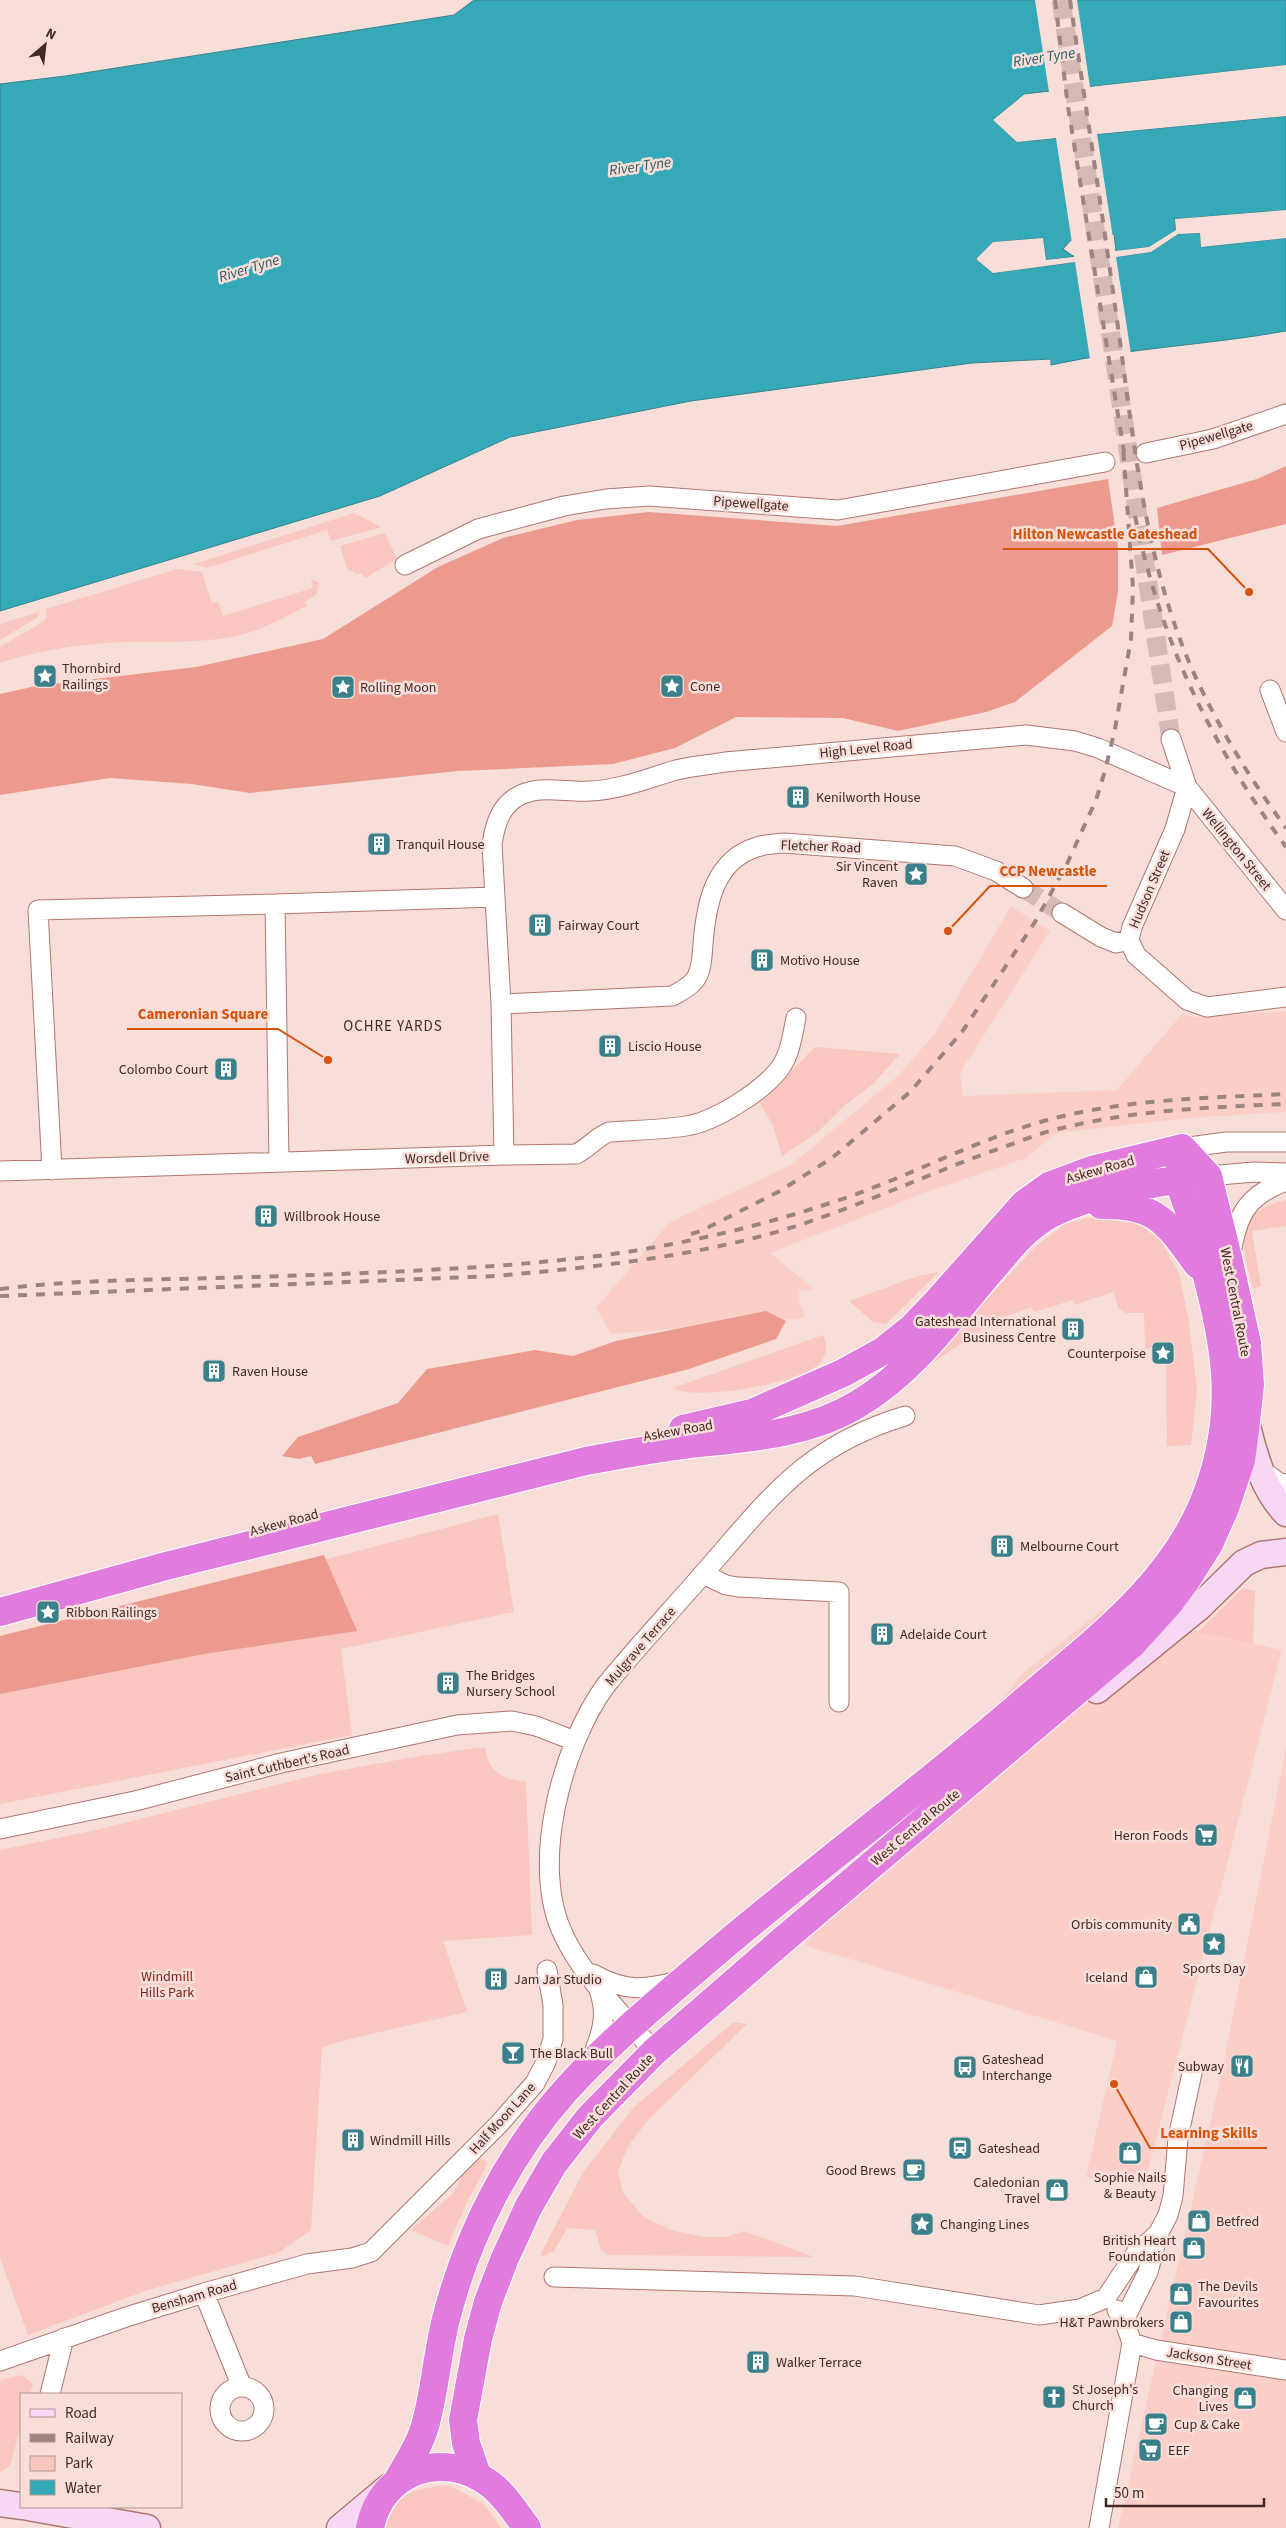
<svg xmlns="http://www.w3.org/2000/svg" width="1286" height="2528" font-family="'Source Sans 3',sans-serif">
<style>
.built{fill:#fbcfc8}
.green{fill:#f9c7c0}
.forest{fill:#ed9a8e}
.water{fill:#35a9b8;stroke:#39838c;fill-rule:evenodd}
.pier{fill:#f8ded9}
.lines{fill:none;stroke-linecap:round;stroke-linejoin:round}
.street-tunnel{stroke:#d4bab5;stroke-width:19;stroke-dasharray:19 9;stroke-linecap:butt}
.street-casing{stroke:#b1766e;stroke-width:21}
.secondary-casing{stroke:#b1766e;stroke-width:29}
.highway-casing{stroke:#fff;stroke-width:30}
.street{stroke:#fff;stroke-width:19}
.secondary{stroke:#f6d8f5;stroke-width:26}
.highway{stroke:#e07cdd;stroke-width:28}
.rail{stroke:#9d8480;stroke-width:4;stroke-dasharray:9 9;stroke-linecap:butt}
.labels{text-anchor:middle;stroke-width:5;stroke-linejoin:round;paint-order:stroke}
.street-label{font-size:14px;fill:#422a27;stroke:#f8ded9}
.poi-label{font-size:14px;fill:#422a27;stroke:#f8ded9;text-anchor:start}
.park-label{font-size:14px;fill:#82221c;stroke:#f8ded9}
.water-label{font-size:15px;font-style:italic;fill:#2d5c63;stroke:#f8ded9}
.neighbourhood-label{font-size:15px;letter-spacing:1px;fill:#422a27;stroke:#f8ded9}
.leader{fill:none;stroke:#d7540f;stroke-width:2}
.callout-dot{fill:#d7540f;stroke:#f8ded9;stroke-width:2}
.callout-label{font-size:15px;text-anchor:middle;font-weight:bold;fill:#d7540f;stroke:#f8ded9;stroke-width:5;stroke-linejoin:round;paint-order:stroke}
</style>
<rect width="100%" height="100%" fill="#f8ded9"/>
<!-- built -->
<path class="built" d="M1011,906L1050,931L960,1073L963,1096L1117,1090L1182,1014L1197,1017L1286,1011V1112L1188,1118L1056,1133L1026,1158L935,1189L770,1253L814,1289L799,1291V1299L805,1318L611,1334L596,1308L670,1222L791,1165L898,1076L937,1031Z
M1102,1610L1282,1650L1144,2186L1086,2177L1117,2041L804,1945L1023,1673Z
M1286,1748V2528H1118L1220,2080Z"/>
<!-- green -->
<path class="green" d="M354,513L381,527L331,541L327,530L207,568L194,564Z
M385,533L397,559L365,578L361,573L357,574L347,569L340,546Z
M177,569L202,572L212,603L218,601L223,616L313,588L311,579L318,582L319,586L316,595L305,602L307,606C284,617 261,631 237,636C202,643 166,642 131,642C87,643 42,649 0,663V647L44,621L47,616L46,609Z
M39,612L38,617L0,640V624Z
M815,1047L900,1054L873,1084L844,1106L818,1132L782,1156L773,1126L760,1103Z
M1286,1200V1226L1252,1231L1261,1286L1253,1289C1242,1247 1231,1213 1286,1200Z
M1103,1214L1133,1219L1161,1241L1179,1273L1189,1322L1197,1389L1191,1445L1167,1446L1166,1343L1145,1349L1144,1313H1126L1119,1309L1113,1292L1075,1305L1073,1300L1034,1312L1032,1307L997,1320L920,1371L1036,1246L1065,1224Z
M939,1272L886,1324L873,1322L849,1301L918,1276Z
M823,1335C828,1346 827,1355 819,1364C800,1383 695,1402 673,1388Z
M498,1514L514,1612L341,1649L352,1735L0,1804V1645Z
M1243,1588L1255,1591L1253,1644L1198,1632Z
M485,1747C488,1773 503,1779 526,1782L532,1935L443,1941L467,2012L354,2038L322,2047L311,2230L278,2253L148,2290L28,2335L0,2258V1850L96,1830L316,1775L419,1756Z
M734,2022L747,2024L647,2121L627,2148L618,2172L623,2193L644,2217L671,2230L703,2237H726L744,2231L814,2257L609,2255L601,2250L595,2230L567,2228L554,2251L544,2256L540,2255L584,2171L634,2107Z
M480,2158L488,2163L467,2202L448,2246L411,2230L453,2193L464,2172Z
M22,2375L33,2384L30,2394H21V2426L10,2466L0,2472V2380Z
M450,2486L484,2504L501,2528H386C396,2492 415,2487 450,2486Z"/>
<!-- forest -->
<path class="forest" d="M1286,466V524L1162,555L1157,508L1257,479Z
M1108,479L1118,548V592L1112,626L1015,702L986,712L898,731L843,718L736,717L675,748L613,764L458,771L250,793L192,784L110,778L0,795V694L36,686L196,667L323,639L438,567L503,538L577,520L649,512L837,526Z
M766,1311L786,1321L776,1339L689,1369L315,1464L311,1456L299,1459L282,1456L298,1437L398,1403L427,1369L535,1350L573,1356L616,1341Z
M324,1555L357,1631L204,1654L0,1694V1636Z"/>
<!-- water -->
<path class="water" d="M474,0H1286V65L1024,94L993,120L1017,142L1286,116V210L1175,219L1176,230L1149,247L1046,260L1043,238L993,242L976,259L993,273L1151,252L1178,234L1201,233V247L1286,238V331C1208,345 1128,348 1051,365V359L972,363L691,401L510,437L380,496L0,611V84L65,76L454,15ZM1114,234L1116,251L1073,256L1063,249L1071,240Z"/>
<!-- pier -->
<path class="pier" d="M1035,0H1077L1090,87L1286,65V68L1025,97L997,120L1018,139L1286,114V116L1097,134L1115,251L1149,247L1176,230L1175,219L1286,210V213L1178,222V232L1150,249L1045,263L1043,261L1041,240L994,245L980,259L994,270L1150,250L1178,232L1202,231L1203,244L1286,235V238L1201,247L1200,233L1178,234L1151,252L1116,257L1131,354L1090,359L1075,262L993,273L976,259L993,242L1043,238L1046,260L1074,257V254L1113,249L1112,237L1072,243L1056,138L1017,142L993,120L1024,95L1049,92Z"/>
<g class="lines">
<!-- street-tunnel -->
<path class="street-tunnel" d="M1061,0L1171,739
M1023,888L1062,913"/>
<!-- street casing -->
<g class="street-casing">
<path id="street" d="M1146,453L1213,439L1286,414
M405,565L478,529L564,506L606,499L649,496L838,510L1105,462
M1270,690L1286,732
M1171,739L1187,787L1286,910
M1187,787L1175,829L1132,927L1129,940L1136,955L1187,1000L1207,1007L1286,997
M1062,913L1101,937L1116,943L1129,940
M501,1004L672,996C680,992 688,988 694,981C702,972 702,956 703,944C706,905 714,860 757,847C765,844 775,844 784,843L955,856L996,871L1023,888
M1182,1148L1226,1142H1286
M504,1155L576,1154C589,1148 596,1137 609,1132C635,1130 661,1130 686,1126C714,1122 759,1093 777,1072C790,1057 792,1037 796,1018
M279,1162L275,904L495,897
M52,1170L38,910L275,904
M0,1171L504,1155L501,1004L492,844C495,826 499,809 515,798C538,783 565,793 590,791C620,790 648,778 676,770C692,766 709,765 725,762L1026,735L1075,741L1098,748L1187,787
M1208,1176L1254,1172L1286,1173
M1231,1254C1237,1215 1247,1195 1286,1181
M1261,1470L1278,1482L1286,1484
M703,1574L726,1585L738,1587L839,1592V1702
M0,1829L135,1801L281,1763L457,1725L512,1721L536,1726L575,1741
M593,1974C625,1992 645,1990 679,1981
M654,2052C624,2015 585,1980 564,1936C529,1867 562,1745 606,1685C637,1647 671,1611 703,1574C768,1500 805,1446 905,1416
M592,2057C602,2033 608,2015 599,1990
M554,2277L855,2286L1039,2315L1080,2309L1106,2298
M204,2293L242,2387
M1106,2298L1136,2253L1158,2234
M1124,2320L1148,2272L1158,2234L1168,2215L1173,2196L1178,2138L1192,2073
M1132,2343L1156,2350L1286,2370
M0,2361L126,2317L204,2293L307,2264L352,2258L371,2252L499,2124L535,2083L546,2062L553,2039V2005L547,1970
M220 2409a22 22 0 1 1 44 0a22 22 0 1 1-44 0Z
M50,2394L64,2338
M1099,2528L1132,2343L1124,2320L1117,2310"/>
</g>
<!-- secondary casing -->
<g class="secondary-casing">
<path id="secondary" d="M1246,1423C1255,1457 1262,1487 1286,1513
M1097,1690L1199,1607L1244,1563L1261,1555L1286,1552
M0,2503L21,2506
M28,2507L147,2528
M340,2528L389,2487"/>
</g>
<!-- highway casing -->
<g class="highway-casing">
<path id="highway" d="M1101,1205C1158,1204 1167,1223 1198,1265
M683,1429L752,1413L843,1373L883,1351L912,1328L935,1304L1024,1204L1049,1186L1095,1169L1182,1148
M0,1612L166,1566L586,1461C618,1455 650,1449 683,1445C743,1438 805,1436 858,1404C911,1373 949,1320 988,1274C1004,1256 1018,1236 1038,1222C1072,1197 1154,1182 1197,1177
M477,2475L466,2443L463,2420L478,2339L488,2302L505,2258L529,2206L554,2163L590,2117L654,2052L776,1946L1132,1644L1169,1603L1187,1579L1209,1544L1225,1508L1241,1460L1246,1422L1250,1385L1247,1343L1229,1262L1208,1176L1182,1148
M399,2478C409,2461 420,2444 425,2426C435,2391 437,2354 446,2319C467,2236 508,2155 565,2091C607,2044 658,2002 706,1961C810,1872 920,1791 1023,1702C1094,1641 1176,1582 1208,1491C1241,1401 1222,1333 1199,1245C1196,1235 1194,1224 1190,1213C1187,1203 1181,1192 1180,1181C1178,1171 1181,1159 1182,1148
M370,2528C381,2470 444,2449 490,2484C505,2495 516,2513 527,2528"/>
</g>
<!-- street -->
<use href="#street" class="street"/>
<!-- secondary -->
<use href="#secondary" class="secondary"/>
<!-- highway -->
<use href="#highway" class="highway"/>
<!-- rail -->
<path class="rail" d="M1055,0L1068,107L1124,452
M1070,0C1085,102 1101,204 1115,306C1131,416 1140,529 1178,634C1203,703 1243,769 1286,828
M1135,516C1161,643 1210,742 1286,847
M691,1234L701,1231L778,1192L832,1158L910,1092L962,1032L1035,922L1067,864L1096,800L1105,771L1115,729L1131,639L1133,588L1123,446
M0,1289C72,1280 144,1280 217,1278C318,1275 419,1272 520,1264C563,1260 607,1256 650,1248C720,1236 788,1218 854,1195C920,1171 983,1137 1051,1119C1128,1099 1207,1098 1286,1094
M0,1296L495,1276C584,1268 675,1259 762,1236C845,1214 923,1175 1004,1147C1023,1140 1043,1132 1062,1128C1135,1110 1212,1107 1286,1104"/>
</g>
<!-- icons -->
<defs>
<g id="sight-square" transform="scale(1.25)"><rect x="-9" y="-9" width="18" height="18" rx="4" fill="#39808a" stroke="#f8ded9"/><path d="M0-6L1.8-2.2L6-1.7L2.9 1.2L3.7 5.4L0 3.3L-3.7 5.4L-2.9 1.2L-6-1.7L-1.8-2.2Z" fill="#fff"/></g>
<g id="building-square" transform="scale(1.25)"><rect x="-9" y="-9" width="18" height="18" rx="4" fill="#39808a" stroke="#f8ded9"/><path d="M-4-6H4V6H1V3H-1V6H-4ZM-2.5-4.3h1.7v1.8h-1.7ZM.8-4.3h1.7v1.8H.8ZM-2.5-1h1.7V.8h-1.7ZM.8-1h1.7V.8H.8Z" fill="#fff"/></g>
<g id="supermarket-square" transform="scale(1.25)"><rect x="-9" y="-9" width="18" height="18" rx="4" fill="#39808a" stroke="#f8ded9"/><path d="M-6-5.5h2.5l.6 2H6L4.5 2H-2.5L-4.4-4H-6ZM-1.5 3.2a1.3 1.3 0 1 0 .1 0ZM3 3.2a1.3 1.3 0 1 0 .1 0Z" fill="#fff"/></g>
<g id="civic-square" transform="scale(1.25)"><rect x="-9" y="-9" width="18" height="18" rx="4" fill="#39808a" stroke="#f8ded9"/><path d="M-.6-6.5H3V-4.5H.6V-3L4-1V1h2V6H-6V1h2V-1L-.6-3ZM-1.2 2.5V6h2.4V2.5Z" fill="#fff"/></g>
<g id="shop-square" transform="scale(1.25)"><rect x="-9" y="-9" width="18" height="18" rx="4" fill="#39808a" stroke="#f8ded9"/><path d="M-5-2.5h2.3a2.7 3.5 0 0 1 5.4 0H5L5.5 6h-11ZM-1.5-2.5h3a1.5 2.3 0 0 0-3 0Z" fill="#fff"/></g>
<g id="bar-square" transform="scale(1.25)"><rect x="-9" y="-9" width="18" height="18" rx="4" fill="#39808a" stroke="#f8ded9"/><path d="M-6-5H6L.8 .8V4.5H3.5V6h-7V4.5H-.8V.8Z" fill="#fff"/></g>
<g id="restaurant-square" transform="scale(1.25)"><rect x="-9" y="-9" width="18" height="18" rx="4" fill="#39808a" stroke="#f8ded9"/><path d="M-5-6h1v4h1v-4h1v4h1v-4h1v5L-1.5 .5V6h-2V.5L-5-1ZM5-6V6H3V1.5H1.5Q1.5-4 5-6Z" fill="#fff"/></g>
<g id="bus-square" transform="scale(1.25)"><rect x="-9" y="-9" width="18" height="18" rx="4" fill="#39808a" stroke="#f8ded9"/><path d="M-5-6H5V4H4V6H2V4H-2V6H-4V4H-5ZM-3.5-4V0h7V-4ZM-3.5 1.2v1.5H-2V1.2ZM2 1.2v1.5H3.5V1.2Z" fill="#fff"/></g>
<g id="station-square" transform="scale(1.25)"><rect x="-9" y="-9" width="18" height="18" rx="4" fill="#39808a" stroke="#f8ded9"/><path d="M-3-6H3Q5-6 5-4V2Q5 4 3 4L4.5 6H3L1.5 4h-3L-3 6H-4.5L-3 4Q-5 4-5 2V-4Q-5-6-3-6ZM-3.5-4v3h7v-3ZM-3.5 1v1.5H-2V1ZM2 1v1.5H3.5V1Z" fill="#fff"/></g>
<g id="cafe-square" transform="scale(1.25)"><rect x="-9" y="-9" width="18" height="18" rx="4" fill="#39808a" stroke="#f8ded9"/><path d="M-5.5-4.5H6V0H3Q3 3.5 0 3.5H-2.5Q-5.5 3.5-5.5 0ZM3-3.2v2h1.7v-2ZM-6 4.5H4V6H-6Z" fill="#fff"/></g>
<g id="church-square" transform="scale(1.25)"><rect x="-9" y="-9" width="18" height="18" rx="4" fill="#39808a" stroke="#f8ded9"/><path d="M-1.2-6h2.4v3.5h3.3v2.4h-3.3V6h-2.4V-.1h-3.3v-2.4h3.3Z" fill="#fff"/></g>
</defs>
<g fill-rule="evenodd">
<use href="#sight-square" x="45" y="676"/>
<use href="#sight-square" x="672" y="686"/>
<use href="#sight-square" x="343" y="687"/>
<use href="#building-square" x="798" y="797"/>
<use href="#building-square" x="379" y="844"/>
<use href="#sight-square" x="916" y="874"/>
<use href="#building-square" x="540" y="925"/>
<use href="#building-square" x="762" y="960"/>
<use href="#building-square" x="610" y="1046"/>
<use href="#building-square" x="226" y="1069"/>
<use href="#building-square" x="266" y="1216"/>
<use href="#building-square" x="1073" y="1329"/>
<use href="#sight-square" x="1163" y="1353"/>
<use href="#building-square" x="214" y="1371"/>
<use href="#building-square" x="1002" y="1546"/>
<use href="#sight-square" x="48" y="1612"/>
<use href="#building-square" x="882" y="1634"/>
<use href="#building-square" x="448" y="1683"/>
<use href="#supermarket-square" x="1206" y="1835"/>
<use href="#civic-square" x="1189" y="1924"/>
<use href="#sight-square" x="1214" y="1944"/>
<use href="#shop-square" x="1146" y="1977"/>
<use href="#building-square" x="496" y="1979"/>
<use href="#bar-square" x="513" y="2053"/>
<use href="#restaurant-square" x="1242" y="2066"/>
<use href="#bus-square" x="965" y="2067"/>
<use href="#building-square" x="353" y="2140"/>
<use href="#station-square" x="960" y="2148"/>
<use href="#shop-square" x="1130" y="2153"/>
<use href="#cafe-square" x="914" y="2170"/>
<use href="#shop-square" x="1057" y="2190"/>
<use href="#shop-square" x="1199" y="2221"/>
<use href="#sight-square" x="922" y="2224"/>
<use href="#shop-square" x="1194" y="2248"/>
<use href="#shop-square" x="1181" y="2294"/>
<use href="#shop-square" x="1181" y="2322"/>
<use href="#building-square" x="758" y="2362"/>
<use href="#church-square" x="1054" y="2397"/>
<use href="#shop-square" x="1245" y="2398"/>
<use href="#cafe-square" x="1156" y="2424"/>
<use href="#supermarket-square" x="1150" y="2450"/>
</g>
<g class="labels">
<!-- street labels -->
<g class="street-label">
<text transform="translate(1216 435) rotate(-16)" y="5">Pipewellgate</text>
<text transform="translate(751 503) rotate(4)" y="5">Pipewellgate</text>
<text transform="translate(866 748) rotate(-6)" y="5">High Level Road</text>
<text transform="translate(821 846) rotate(2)" y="5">Fletcher Road</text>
<text transform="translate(1237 849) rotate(51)" y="5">Wellington Street</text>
<text transform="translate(1149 889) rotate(-67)" y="5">Hudson Street</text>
<text transform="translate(447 1157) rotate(-2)" y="5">Worsdell Drive</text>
<text transform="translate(1100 1169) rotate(-16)" y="5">Askew Road</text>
<text transform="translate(1236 1302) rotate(79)" y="5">West Central Route</text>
<text transform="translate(678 1430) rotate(-10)" y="5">Askew Road</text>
<text transform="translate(284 1522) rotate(-15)" y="5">Askew Road</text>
<text transform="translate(640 1646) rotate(-49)" y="5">Mulgrave Terrace</text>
<text transform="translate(287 1763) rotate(-13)" y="5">Saint Cuthbert's Road</text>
<text transform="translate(915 1827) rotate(-40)" y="5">West Central Route</text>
<text transform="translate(613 2096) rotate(-47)" y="5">West Central Route</text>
<text transform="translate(502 2118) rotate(-48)" y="5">Half Moon Lane</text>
<text transform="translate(194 2296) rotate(-16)" y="5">Bensham Road</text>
<text transform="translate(1209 2358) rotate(9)" y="5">Jackson Street</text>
</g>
<!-- poi labels -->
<g class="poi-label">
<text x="62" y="673">Thornbird<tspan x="62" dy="16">Railings</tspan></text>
<text x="690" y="691">Cone</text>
<text x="360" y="692">Rolling Moon</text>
<text x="816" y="802">Kenilworth House</text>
<text x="396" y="849">Tranquil House</text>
<text x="898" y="871" text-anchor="end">Sir Vincent<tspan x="898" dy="16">Raven</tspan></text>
<text x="558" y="930">Fairway Court</text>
<text x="780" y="965">Motivo House</text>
<text x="628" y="1051">Liscio House</text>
<text x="208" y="1074" text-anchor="end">Colombo Court</text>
<text x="284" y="1221">Willbrook House</text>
<text x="1056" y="1326" text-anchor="end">Gateshead International<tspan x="1056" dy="16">Business Centre</tspan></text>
<text x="1146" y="1358" text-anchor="end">Counterpoise</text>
<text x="232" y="1376">Raven House</text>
<text x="1020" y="1551">Melbourne Court</text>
<text x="66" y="1617">Ribbon Railings</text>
<text x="900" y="1639">Adelaide Court</text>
<text x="466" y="1680">The Bridges<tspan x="466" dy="16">Nursery School</tspan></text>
<text x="1188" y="1840" text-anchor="end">Heron Foods</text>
<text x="1172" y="1929" text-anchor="end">Orbis community</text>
<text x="1214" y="1973" text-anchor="middle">Sports Day</text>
<text x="1128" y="1982" text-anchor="end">Iceland</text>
<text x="514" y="1984">Jam Jar Studio</text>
<text x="530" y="2058">The Black Bull</text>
<text x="982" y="2064">Gateshead<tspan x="982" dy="16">Interchange</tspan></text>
<text x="1224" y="2071" text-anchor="end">Subway</text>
<text x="370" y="2145">Windmill Hills</text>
<text x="978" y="2153">Gateshead</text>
<text x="896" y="2175" text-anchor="end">Good Brews</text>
<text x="1130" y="2182" text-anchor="middle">Sophie Nails<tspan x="1130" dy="16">&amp; Beauty</tspan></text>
<text x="1040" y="2187" text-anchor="end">Caledonian<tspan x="1040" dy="16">Travel</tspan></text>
<text x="1216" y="2226">Betfred</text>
<text x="940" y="2229">Changing Lines</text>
<text x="1176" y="2245" text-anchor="end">British Heart<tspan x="1176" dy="16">Foundation</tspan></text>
<text x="1198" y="2291">The Devils<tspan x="1198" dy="16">Favourites</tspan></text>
<text x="1164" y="2327" text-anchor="end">H&amp;T Pawnbrokers</text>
<text x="776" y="2367">Walker Terrace</text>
<text x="1072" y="2394">St Joseph's<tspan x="1072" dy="16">Church</tspan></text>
<text x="1228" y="2395" text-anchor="end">Changing<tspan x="1228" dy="16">Lives</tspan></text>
<text x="1174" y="2429">Cup &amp; Cake</text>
<text x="1168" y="2455">EEF</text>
</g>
<!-- park labels -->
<g class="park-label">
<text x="167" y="1981">Windmill<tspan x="167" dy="16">Hills Park</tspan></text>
</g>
<!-- water labels -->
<g class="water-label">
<text transform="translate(1044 57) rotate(-9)" y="5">River Tyne</text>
<text transform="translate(640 166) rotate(-8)" y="5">River Tyne</text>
<text transform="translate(249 268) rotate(-17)" y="5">River Tyne</text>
</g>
<!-- neighbourhood labels -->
<g class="neighbourhood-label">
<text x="393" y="1031">OCHRE YARDS</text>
</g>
</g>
<!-- callouts -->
<path class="leader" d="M1249 592L1208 549H1003M948 931L990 886H1107M328 1060L278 1029H127M1114 2084L1150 2148H1267"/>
<g class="callout-dot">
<circle cx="1249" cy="592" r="5"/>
<circle cx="948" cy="931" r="5"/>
<circle cx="328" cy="1060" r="5"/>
<circle cx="1114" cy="2084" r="5"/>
</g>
<g class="callout-label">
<text x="1105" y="539">Hilton Newcastle Gateshead</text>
<text x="1048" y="876">CCP Newcastle</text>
<text x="203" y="1019">Cameronian Square</text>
<text x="1209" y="2138">Learning Skills</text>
</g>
<!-- legend -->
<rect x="20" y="2393" width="162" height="115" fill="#f8ded9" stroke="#af9692"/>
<rect x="30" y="2409" width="25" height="8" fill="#f6d8f5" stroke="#af9692"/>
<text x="65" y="2418" font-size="15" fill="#422a27">Road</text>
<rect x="30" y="2434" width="25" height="8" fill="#9d8480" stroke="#af9692"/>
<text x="65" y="2443" font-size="15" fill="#422a27">Railway</text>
<rect x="30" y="2456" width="25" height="15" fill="#f9c7c0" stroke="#af9692"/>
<text x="65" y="2468" font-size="15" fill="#422a27">Park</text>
<rect x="30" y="2480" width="25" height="15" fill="#35a9b8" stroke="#af9692"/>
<text x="65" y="2493" font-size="15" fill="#422a27">Water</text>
<!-- north arrow -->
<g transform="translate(45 45) rotate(28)" stroke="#f8ded9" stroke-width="4" paint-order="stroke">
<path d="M0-4L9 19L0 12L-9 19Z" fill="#422a27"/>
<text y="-8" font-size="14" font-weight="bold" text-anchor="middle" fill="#422a27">N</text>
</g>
<!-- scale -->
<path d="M1106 2498v8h158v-8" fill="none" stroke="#422a27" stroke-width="2.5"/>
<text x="1114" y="2498" font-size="15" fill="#422a27" stroke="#f8ded9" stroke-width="4" paint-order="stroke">50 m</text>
</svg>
